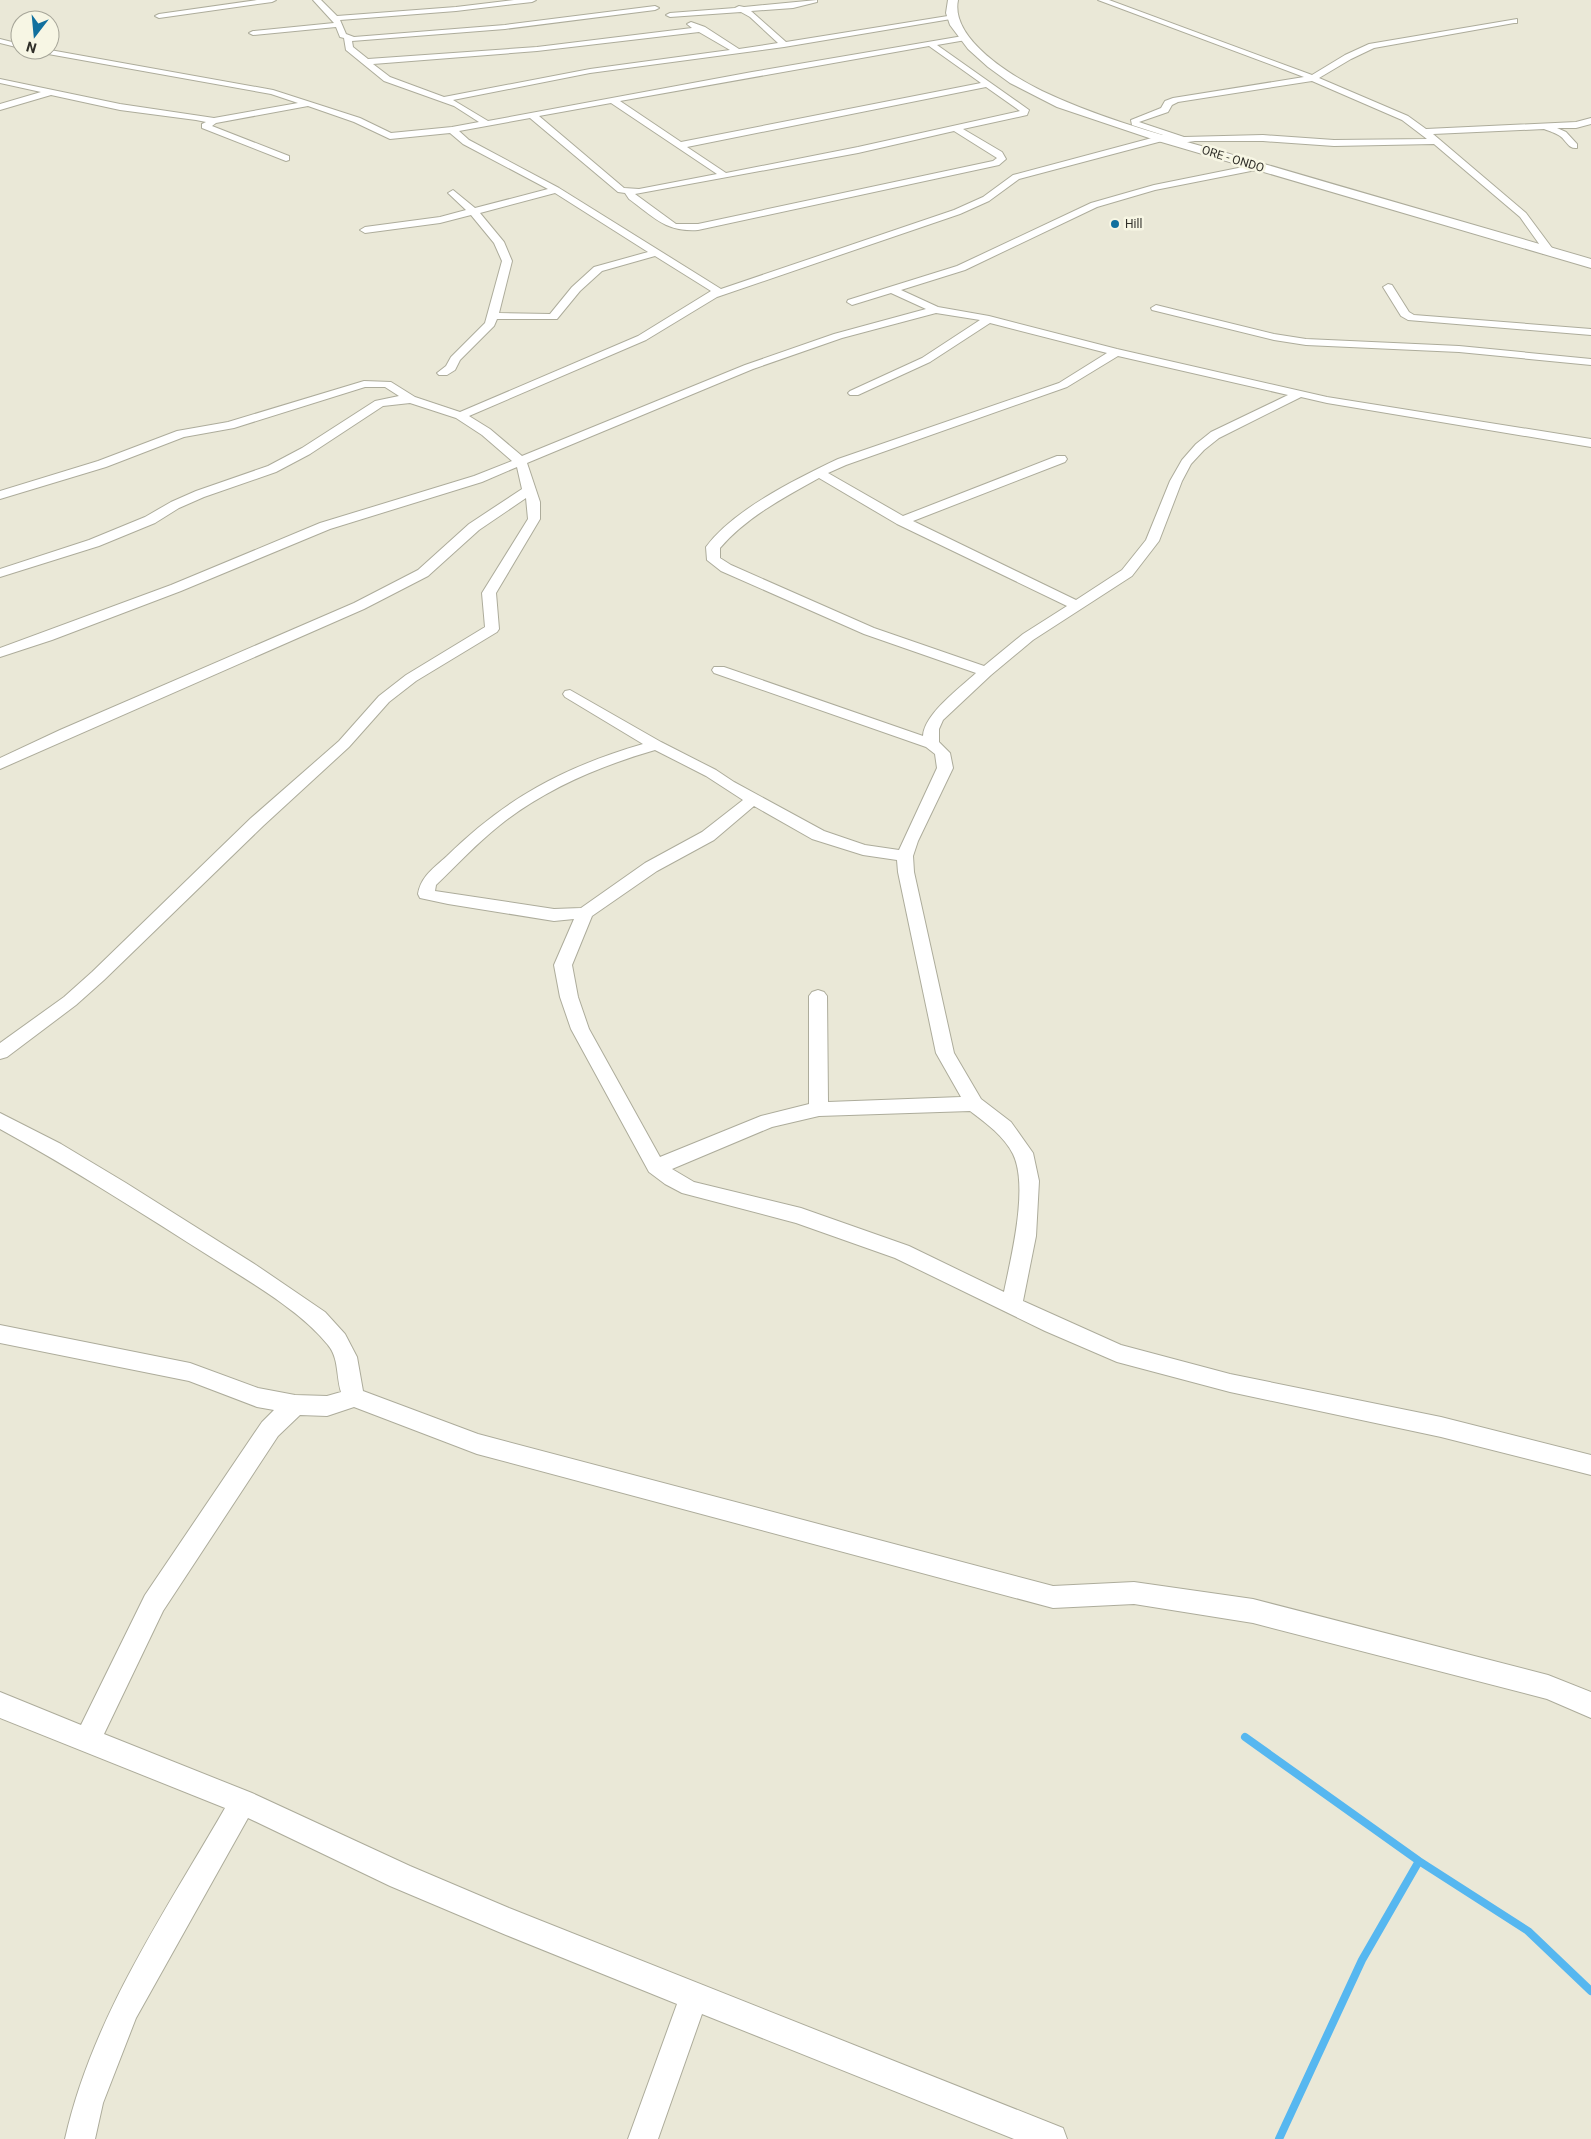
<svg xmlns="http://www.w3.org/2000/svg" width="1591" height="2139" font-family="Roboto,sans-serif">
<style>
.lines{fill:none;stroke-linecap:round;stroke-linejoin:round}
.stream{stroke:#56b7f0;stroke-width:8}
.street-casing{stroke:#adac9b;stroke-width:2}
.primary-casing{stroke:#adac9b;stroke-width:2}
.street{fill:#fff;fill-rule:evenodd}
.primary{fill:#fff;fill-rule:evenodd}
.poi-dot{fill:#11709e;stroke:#f7f6e4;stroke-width:2}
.labels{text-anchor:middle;stroke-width:5;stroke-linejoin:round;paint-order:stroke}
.far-street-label{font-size:12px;fill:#302f29;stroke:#f7f6e4}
.far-poi-label{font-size:12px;fill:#302f29;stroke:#f7f6e4;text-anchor:start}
</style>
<rect width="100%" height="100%" fill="#eae8d7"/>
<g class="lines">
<!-- stream -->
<path class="stream" d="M1245,1737L1419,1861L1528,1931L1591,1991
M1279,2139L1362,1960L1419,1861"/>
<!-- street casing -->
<g class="street-casing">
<path id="street" d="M257,0H276L272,2L159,18L155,16L159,14Z
M313,0H321L337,16L456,7L514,0H536L532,2L456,11L340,20L346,34L354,37L505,25L655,6L659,8L655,10L505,29L352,41L353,47L368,59L537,47L692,28L687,24L691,22L705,27L739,49L778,43L750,17L741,12L670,17L666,15L670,13L735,8L739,6L744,7L817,0V2L793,8L751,11L786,42L954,15V19H951L784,47L590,73L453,100L488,121L752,72L963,36H966V40L937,45L1029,110L1027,115L963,129L1002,152L1006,159L999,165L698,230C665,232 654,217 629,199L625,193L618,192L530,118L459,131L469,140L559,188L721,289L954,210L983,197L1013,175L1163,135L1132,125L1131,120L1161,108L1165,101L1173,98L1304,77L1098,0H1109L1312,75L1345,55L1369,44L1517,19V23H1514L1374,48L1351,59L1319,78L1408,116L1426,129L1576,122L1591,118V124L1576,128H1557L1566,132L1577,144V148C1568,149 1567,141 1560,136C1556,133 1549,131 1544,129L1433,134L1526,213L1552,248L1551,254H1543L1542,248L1520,217L1434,144L1334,146L1263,141H1195L1174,144L1170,141L1173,139L1166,137V140L1019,179L989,201L960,214L717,297L646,340L469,416L490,429L522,456L745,365L834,334L926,309L891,293L852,305L847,302L848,300L957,266L1091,203L1154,185L1258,164L1263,167L1261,169L1155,190L1097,207L965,270L901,290L938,307L989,316L1117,349L1327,397L1591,439V447L1327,403L1301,397L1219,438L1204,450L1191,464L1182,481L1159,541L1132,576L1033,640L991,675L943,720L939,729V742L950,753L953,768L918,841L913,856L914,872L954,1053L981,1099L1011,1122L1033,1153L1039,1181L1036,1236L1023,1301L1121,1345L1230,1374L1441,1417L1591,1455V1475L1441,1437L1230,1392L1117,1362L1045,1331L895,1258L796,1223L682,1193L665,1184L649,1172L571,1029L560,997L554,965L574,919L554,921L448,904L420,898L418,894C421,876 434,868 447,856C506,798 564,767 643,744L565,697L563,694L565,691L570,690L661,742L716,770L734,782L824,831L865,845L899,850L937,768L935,754L926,747L714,673L712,670L714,667H724L923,736C924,714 960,688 976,673L864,634L721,571L707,560L706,547C733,510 796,479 838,459L1059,383L1107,353L990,323L930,362L858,395H850L848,393L850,391L922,358L980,320L936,313L842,338L753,369L527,463L540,502V519L496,593L499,629L497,632L416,681L389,702L349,747L263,826L104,980L76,1005L7,1057L0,1059V1043L64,997L92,972L251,818L339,741L379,696L406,675L485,627L482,593L528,519L526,498L479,530L428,576L364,609L0,769V758L60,730L354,603L418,570L469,524L522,489L517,467L482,482L330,529L181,591L52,640L0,657V648L171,585L320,523L474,476L512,461L482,435L456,418L410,403L383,406L310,454L276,472L204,497L179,508L155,523L99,546L0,577V569L89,540L145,517L171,502L196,491L268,466L302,448L375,401L399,396L385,387H365L234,428L184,437L106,467L0,499V491L98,461L177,431L228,422L364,381L391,382L415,397L460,412L638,336L711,291L655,256L602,271L580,291L557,319H497L494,326L460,360L455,370L447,375H439L437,373L446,366L451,357L485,323L502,261L494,243L471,215L440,223L365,233L360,230L365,227L440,217L466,210L448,193L453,190L475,208L548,189L463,144L450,133L390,139L354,122L308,106L216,123L212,126L289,156V160L286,161L202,128V124L206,122L196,120L120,110L51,95L0,110V104L41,92L0,83V79L120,104L214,118L298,103L271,94L37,52L33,50H50L273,90L360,118L391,133L452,127L479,122L454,106L384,81L346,50L344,38L340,37L336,27L253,35L249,33L253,31L334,23ZM699,32L730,50L590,69L444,97L390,77L373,64L537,51ZM929,46L981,83L681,142L620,101ZM1312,81L1402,120L1427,139L1334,140L1263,135L1184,137L1139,122L1168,112L1172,105L1178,102ZM986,87L1020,111L858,147L726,173L687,147ZM611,103L717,174L639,189L624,188L539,116ZM954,131L997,158L993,161L698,224H676L635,194L858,153ZM555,193L648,252L594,267L572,287L550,314L499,313L512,261L504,242L480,213ZM1118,356L1288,395L1211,432L1196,444L1182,460L1170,481L1146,540L1122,570L1076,600L913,521L1065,462L1067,459L1065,456H1057L903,516L828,473L846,465L1067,387ZM819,478L897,524L1067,606L1023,634L984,666L874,628L731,565L720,558V548C747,517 783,498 819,478ZM655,750L706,776L743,800L702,832L645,863L581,908L554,909L435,891L436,885C457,865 477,843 500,825C545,789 600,766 655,750ZM754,806L812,839L863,855L897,860L898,872L936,1053L961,1097L828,1102L827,996L824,992L818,990L812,992L809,996V1104L761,1116L660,1157L589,1029L578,997L572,965L592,916L657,871L714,840ZM970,1111C986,1123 1004,1136 1013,1154C1029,1187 1011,1257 1004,1292L909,1246L801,1208L694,1182L672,1169L772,1127L819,1116Z
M0,39L20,44V48L0,43Z
M1388,284L1392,285L1409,312L1414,315L1591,329V335L1408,320L1401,316L1383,287Z
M1156,305L1274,334L1306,339L1459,346L1591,359V365L1459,352L1306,345L1274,340L1152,310L1151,308Z
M0,1113L61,1144L126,1183L256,1265L325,1312L345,1334L357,1357L363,1391L478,1434L1053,1586L1134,1582L1253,1599L1548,1675L1591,1692V1718L1547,1699L1253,1623L1134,1604L1053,1608L477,1454L354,1407L327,1416L300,1415L278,1436L163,1611L104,1734L252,1793L410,1866L509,1908L1063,2128L1067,2139H1014L702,2014L658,2139H628L677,2004L506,1935L390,1886L248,1818L136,2018L103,2103L95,2139H65C92,2018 164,1914 225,1808L0,1718V1692L81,1725L145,1595L262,1422L274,1410L257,1407L189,1381L0,1343V1325L190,1363L258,1388L295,1395L327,1396L341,1392C336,1376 339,1358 328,1345C301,1311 250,1282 214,1259C143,1214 73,1169 0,1129Z"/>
</g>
<!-- primary casing -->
<g class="primary-casing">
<path id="primary" d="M948,0H958C950,39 1012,76 1042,91C1109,123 1183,140 1254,161C1366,194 1479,226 1591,259V268L1158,141L1057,107L1010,83L988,67L968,49L950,25L946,13Z"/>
</g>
<!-- street -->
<use href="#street" class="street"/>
<!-- primary -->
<use href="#primary" class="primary"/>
</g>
<!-- markers -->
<circle class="poi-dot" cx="1115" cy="224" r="5"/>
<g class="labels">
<!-- far-street labels -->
<g class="far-street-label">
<text transform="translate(1233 159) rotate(17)" y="4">ORE - ONDO</text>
</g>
<!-- far-poi labels -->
<g class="far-poi-label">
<text x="1125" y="228">Hill</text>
</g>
</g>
<!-- north arrow -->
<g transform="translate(35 35) rotate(196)"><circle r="24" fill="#f7f6e4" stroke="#a7a699"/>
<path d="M0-4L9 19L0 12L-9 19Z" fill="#11709e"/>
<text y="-8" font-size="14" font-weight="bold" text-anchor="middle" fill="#302f29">N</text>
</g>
</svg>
